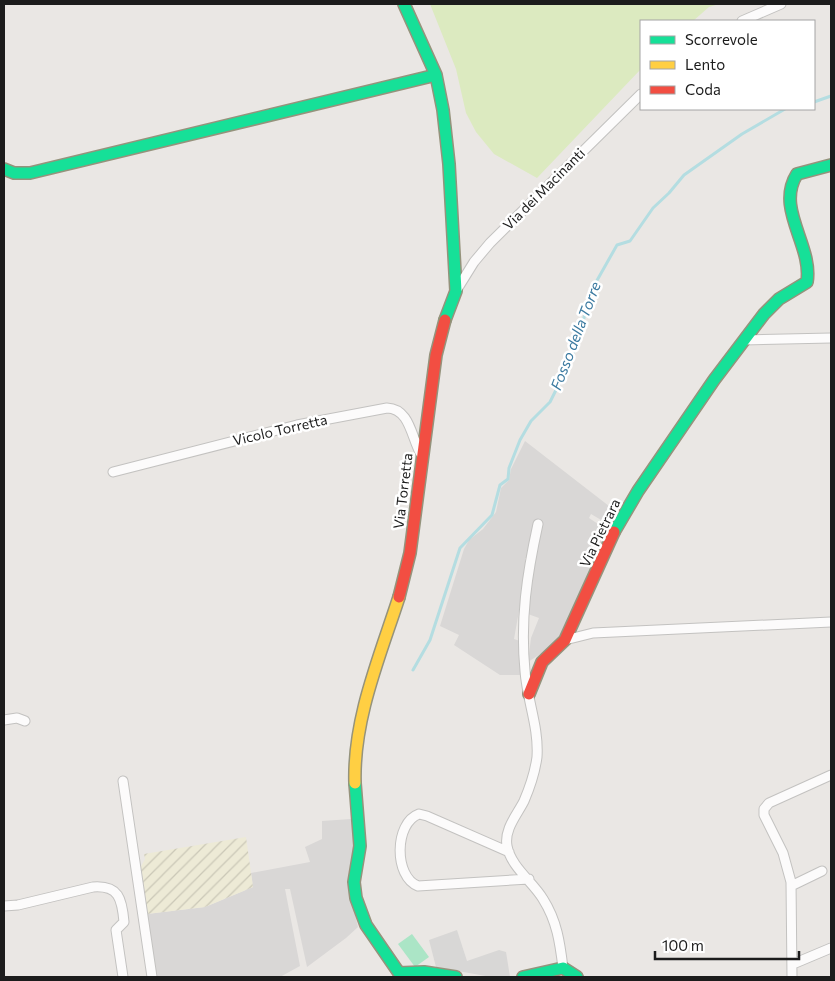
<svg xmlns="http://www.w3.org/2000/svg" width="835" height="981" font-family="Commissioner,sans-serif">
<style>
.residential{fill:#d9d7d6}
.religious{fill:#d8d7d6}
.farmland{fill:url(#farmland-furrows)}
.grass{fill:#dceac0}
.pitch{fill:#abe5c6}
.lines{fill:none;stroke-linecap:round;stroke-linejoin:round}
.stream{stroke:#b4dde1;stroke-width:3}
.street-casing{stroke:#c3c2c0;stroke-width:11}
.fast-casing{stroke:#95937c;stroke-width:14}
.slow-casing{stroke:#95937c;stroke-width:14}
.jam-casing{stroke:#95937c;stroke-width:14}
.street{stroke:#fcfbfb;stroke-width:9}
.fast{stroke:#16e098;stroke-width:11}
.slow{stroke:#ffcf43;stroke-width:11}
.jam{stroke:#f24e42;stroke-width:11}
.labels{text-anchor:middle;stroke-width:5;stroke-linejoin:round;paint-order:stroke}
.street-label{font-size:14px;fill:#1c1c1c;stroke:#fff}
.water-label{font-size:15px;font-style:italic;fill:#3d7ba1;stroke:#fff}
</style>
<defs>
<pattern id="farmland-furrows" width="10" height="10" patternUnits="userSpaceOnUse" patternTransform="scale(1.25)"><rect width="10" height="10" fill="#edead6"/><path d="M-1 1l2-2M0 10L10 0M9 11l2-2" fill="none" stroke="#cbc8b7"/></pattern>
</defs>
<rect width="100%" height="100%" fill="#eae7e4"/>
<!-- residential -->
<path class="residential" d="M525,441L618,513L613,527L591,514L589,518L607,530L606,533L609,536L567,629L554,645L528,662L531,638L539,618L528,614L530,601L528,600V558H525V577L514,639L520,641L521,675H500L454,645L459,635L440,626L464,549L469,540L483,529L496,512L501,488L509,480L511,469Z
M351,819L355,829V850L349,870L348,886L358,927L346,938L307,967L290,889H285L300,966L280,977H156L147,914L205,907L253,887L251,873L310,862L305,847L322,839V821Z"/>
<!-- religious -->
<path class="religious" d="M457,930L467,961L499,950L506,952L510,977H491L436,967L429,940Z"/>
<!-- farmland -->
<path class="farmland" d="M246,837L253,887L205,907L147,914L140,868L145,859L144,854Z"/>
<!-- grass -->
<path class="grass" d="M430,4H719L709,7L693,21H641V69L537,178L494,154L476,132L466,113L456,69Z"/>
<!-- pitch -->
<path class="pitch" d="M412,934L429,957L415,967L398,944Z"/>
<g class="lines">
<!-- stream -->
<path class="stream" d="M814,102L831,96
M413,670L430,640L460,548L492,515L500,485L508,479L509,468L520,440L531,421L550,402L570,362L580,333L591,291L617,245L630,241L653,208L669,193L684,175L742,134L785,109"/>
<!-- street casing -->
<g class="street-casing">
<path id="street" d="M742,21L781,4
M456,291L474,262L490,243L641,94
M744,340L831,338
M113,472L297,425L387,408C411,409 411,439 422,456
M538,524C527,574 520,619 525,671C527,700 539,727 537,757C535,772 530,787 524,801C517,815 504,829 507,846C511,867 533,882 543,899C557,921 560,943 563,968
M565,640L593,633L831,622
M4,720L17,718L25,721
M123,781L152,977
M509,852L427,816L419,814C394,823 394,877 418,886L529,879
M791,886L822,871
M4,906L18,905L93,887C119,885 122,899 124,922L116,930L123,977
M793,964L831,948
M792,977L791,882L783,853L764,815V809L769,803L831,775"/>
</g>
<!-- fast casing -->
<g class="fast-casing">
<path id="fast" d="M404,4L436,75L443,110L449,164L456,291L445,320
M4,169L14,173H30L436,75
M614,532L638,491L714,380L764,314L779,299L807,282C813,245 775,209 797,174L831,165
M355,783L360,846L354,882L356,898L366,925L399,973L424,972L456,977
M523,977L563,968L577,977"/>
</g>
<!-- slow casing -->
<g class="slow-casing">
<path id="slow" d="M355,783C353,719 380,656 399,597"/>
</g>
<!-- jam casing -->
<g class="jam-casing">
<path id="jam" d="M399,597L410,553L436,355L445,320
M529,694L542,662L565,640L614,532"/>
</g>
<!-- street -->
<use href="#street" class="street"/>
<!-- fast -->
<use href="#fast" class="fast"/>
<!-- slow -->
<use href="#slow" class="slow"/>
<!-- jam -->
<use href="#jam" class="jam"/>
</g>
<g class="labels">
<!-- street labels -->
<g class="street-label">
<text transform="translate(544 189) rotate(-45)" y="5">Via dei Macinanti</text>
<text transform="translate(280 430) rotate(-13)" y="5">Vicolo Torretta</text>
<text transform="translate(403 491) rotate(-83)" y="5">Via Torretta</text>
<text transform="translate(600 533) rotate(-64)" y="5">Via Pietrara</text>
</g>
<!-- water labels -->
<g class="water-label">
<text transform="translate(576 336) rotate(-69)" y="5">Fosso della Torre</text>
</g>
</g>
<!-- border -->
<rect width="835" height="981" fill="none" stroke="#1c1c1c" stroke-width="10"/>
<!-- legend -->
<rect x="640" y="20" width="175" height="90" fill="#ffffff" stroke="#a4a4a4"/>
<rect x="650" y="36" width="25" height="8" fill="#16e098" stroke="#a4a4a4"/>
<text x="685" y="45" font-size="15" fill="#1c1c1c">Scorrevole</text>
<rect x="650" y="61" width="25" height="8" fill="#ffcf43" stroke="#a4a4a4"/>
<text x="685" y="70" font-size="15" fill="#1c1c1c">Lento</text>
<rect x="650" y="86" width="25" height="8" fill="#f24e42" stroke="#a4a4a4"/>
<text x="685" y="95" font-size="15" fill="#1c1c1c">Coda</text>
<!-- scale -->
<path d="M655 951v8h144v-8" fill="none" stroke="#1c1c1c" stroke-width="2.5"/>
<text x="662" y="951" font-size="15" fill="#1c1c1c" stroke="#ffffff" stroke-width="4" paint-order="stroke">100 m</text>
</svg>
